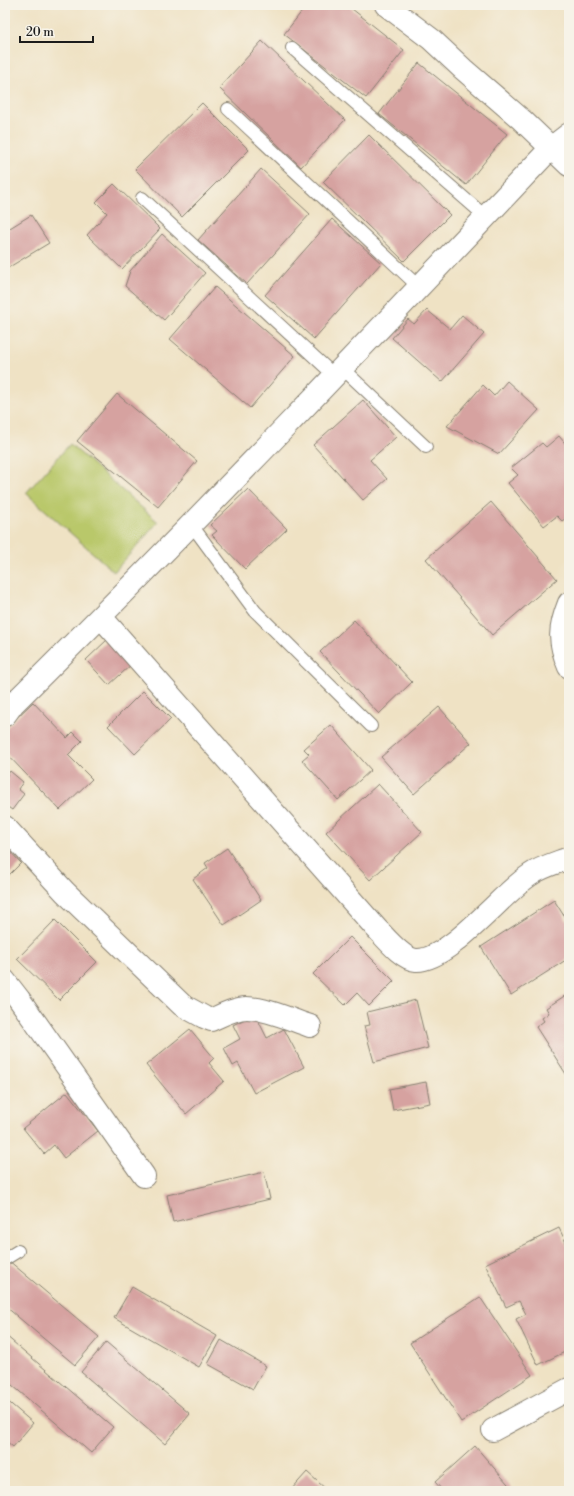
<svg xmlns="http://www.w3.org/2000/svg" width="574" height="1496" font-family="'Libre Bodoni',serif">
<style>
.green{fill:#b9c86a;stroke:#6a7243}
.building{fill:#d6a2a0}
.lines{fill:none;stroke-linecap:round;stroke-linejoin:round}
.service-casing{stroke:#867f70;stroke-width:14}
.minor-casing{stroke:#867f70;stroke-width:24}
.service{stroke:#fff;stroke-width:12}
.minor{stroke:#fff;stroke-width:22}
</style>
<rect width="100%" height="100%" fill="#f7f3e8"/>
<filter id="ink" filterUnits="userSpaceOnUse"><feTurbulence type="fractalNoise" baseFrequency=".025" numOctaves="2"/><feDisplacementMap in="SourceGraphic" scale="8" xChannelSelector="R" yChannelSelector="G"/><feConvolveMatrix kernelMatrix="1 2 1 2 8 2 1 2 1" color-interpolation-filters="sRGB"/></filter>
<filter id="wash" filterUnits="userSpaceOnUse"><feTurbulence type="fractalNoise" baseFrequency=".012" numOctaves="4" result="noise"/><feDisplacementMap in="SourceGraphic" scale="16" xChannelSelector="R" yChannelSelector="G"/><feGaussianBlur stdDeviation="0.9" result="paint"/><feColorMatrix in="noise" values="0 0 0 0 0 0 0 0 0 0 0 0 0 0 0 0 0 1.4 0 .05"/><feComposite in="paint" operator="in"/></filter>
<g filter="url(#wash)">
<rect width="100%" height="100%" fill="#efe2c4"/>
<!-- green -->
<path class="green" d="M70,444L158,522L114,572L26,493Z"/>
<g id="blocks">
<!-- building -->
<path class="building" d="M307,5H347L404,50L366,98L284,34Z
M262,41L345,120L301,167L219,88Z
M419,63L507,134L466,185L379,114Z
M202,103L249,150L182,217L135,169Z
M369,135L450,215L404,261L323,182Z
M261,169L310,214L247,284L198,240Z
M114,184L160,229L122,269L87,235L107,213L96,202Z
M31,215L49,243L6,269L5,268V231Z
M332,219L381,263L314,339L265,295Z
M162,234L205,273L164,320L125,286L130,271Z
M215,287L295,356L250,408L170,339Z
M427,310L450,329L462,315L484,334L442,382L392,338L408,319L414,324Z
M507,381L539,410L499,454L447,426L483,385L494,396Z
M117,394L197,461L158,507L77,441Z
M363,400L396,437L370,460L387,479L363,500L313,445Z
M559,436L569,448V516L562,521L557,516L544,526L508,483L518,475L511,468L542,443L546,447Z
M248,489L287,529L245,569L212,535L217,531L210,525Z
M491,502L557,579L492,635L426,559Z
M354,620L412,682L379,714L320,652Z
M109,638L132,664L109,685L86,660Z
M143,691L171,719L135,754L108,726Z
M33,702L67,738L73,732L82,741L68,755L92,779L60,810L5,752L8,749L5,745V729Z
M439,707L471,743L414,794L381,757Z
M331,725L371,770L338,800L302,760L309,754L304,749Z
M10,771L23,782L18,789L24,794L12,810L5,805V778Z
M378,784L422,832L370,880L326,832Z
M5,846L21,863L5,879Z
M227,848L261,900L224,925L193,879L208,868L205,863Z
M554,900L569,924V958L511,995L481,947Z
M55,920L97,962L59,1000L17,959Z
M350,937L394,981L369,1006L357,993L345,1005L313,974Z
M569,993V1073L566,1074L536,1027L544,1021L542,1018L549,1013L546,1008Z
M416,1000L428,1048L374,1062L364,1026L370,1025L367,1012Z
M255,1014L267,1038L284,1029L304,1067L254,1093L238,1063L233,1066L224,1048L240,1039L233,1025Z
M190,1029L214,1058L209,1063L224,1081L186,1114L146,1065Z
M426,1082L430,1103L393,1110L389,1089Z
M67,1092L98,1131L64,1158L54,1145L44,1154L23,1128Z
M264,1172L270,1199L173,1222L167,1195Z
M559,1228L569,1249V1281L568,1282L569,1284V1350L538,1365L516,1319L526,1314L519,1301L506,1307L485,1264Z
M8,1260L99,1337L75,1365L5,1306V1264Z
M132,1287L217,1336L199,1367L114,1318Z
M480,1297L532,1375L461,1422L410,1343Z
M5,1335L113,1427L91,1453L5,1379Z
M221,1340L266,1366L253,1389L208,1364Z
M106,1342L190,1414L165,1444L81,1372Z
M5,1399L33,1423L13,1447L5,1440Z
M475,1446L514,1491H443L435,1482Z
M307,1472L328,1491H290Z"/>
</g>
</g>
<g filter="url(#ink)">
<use href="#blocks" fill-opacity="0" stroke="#867f70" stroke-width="1"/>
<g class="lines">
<!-- service casing -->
<g class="service-casing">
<path id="service" d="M292,48L486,217
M228,109L419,287
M142,198L335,376
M342,368L426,447
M191,524L255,611L371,726
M5,1259L18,1251"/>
</g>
<!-- minor casing -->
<g class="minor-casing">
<path id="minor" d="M386,5L431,39L463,69L522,120L569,165
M569,603C559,628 558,642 569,667
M101,617L376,928C385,937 402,959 416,960C448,962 502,893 530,875C541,867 556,863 569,858
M5,715L13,704C196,523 374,335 551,148L569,134
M5,827L65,892L182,1005L204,1017L211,1020C222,1015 235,1008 247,1008C265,1008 292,1020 310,1026
M5,981L19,999L144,1176
M493,1430L569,1389"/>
</g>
<!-- service -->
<use href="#service" class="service"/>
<!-- minor -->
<use href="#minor" class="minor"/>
</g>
</g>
<!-- margin -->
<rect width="574" height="1496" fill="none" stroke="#f7f3e8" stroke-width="20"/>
<!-- scale -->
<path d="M20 36v6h73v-6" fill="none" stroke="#1c1c1c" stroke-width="2"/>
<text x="26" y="36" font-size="12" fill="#1c1c1c" stroke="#f7f3e8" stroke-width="3" paint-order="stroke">20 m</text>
</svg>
